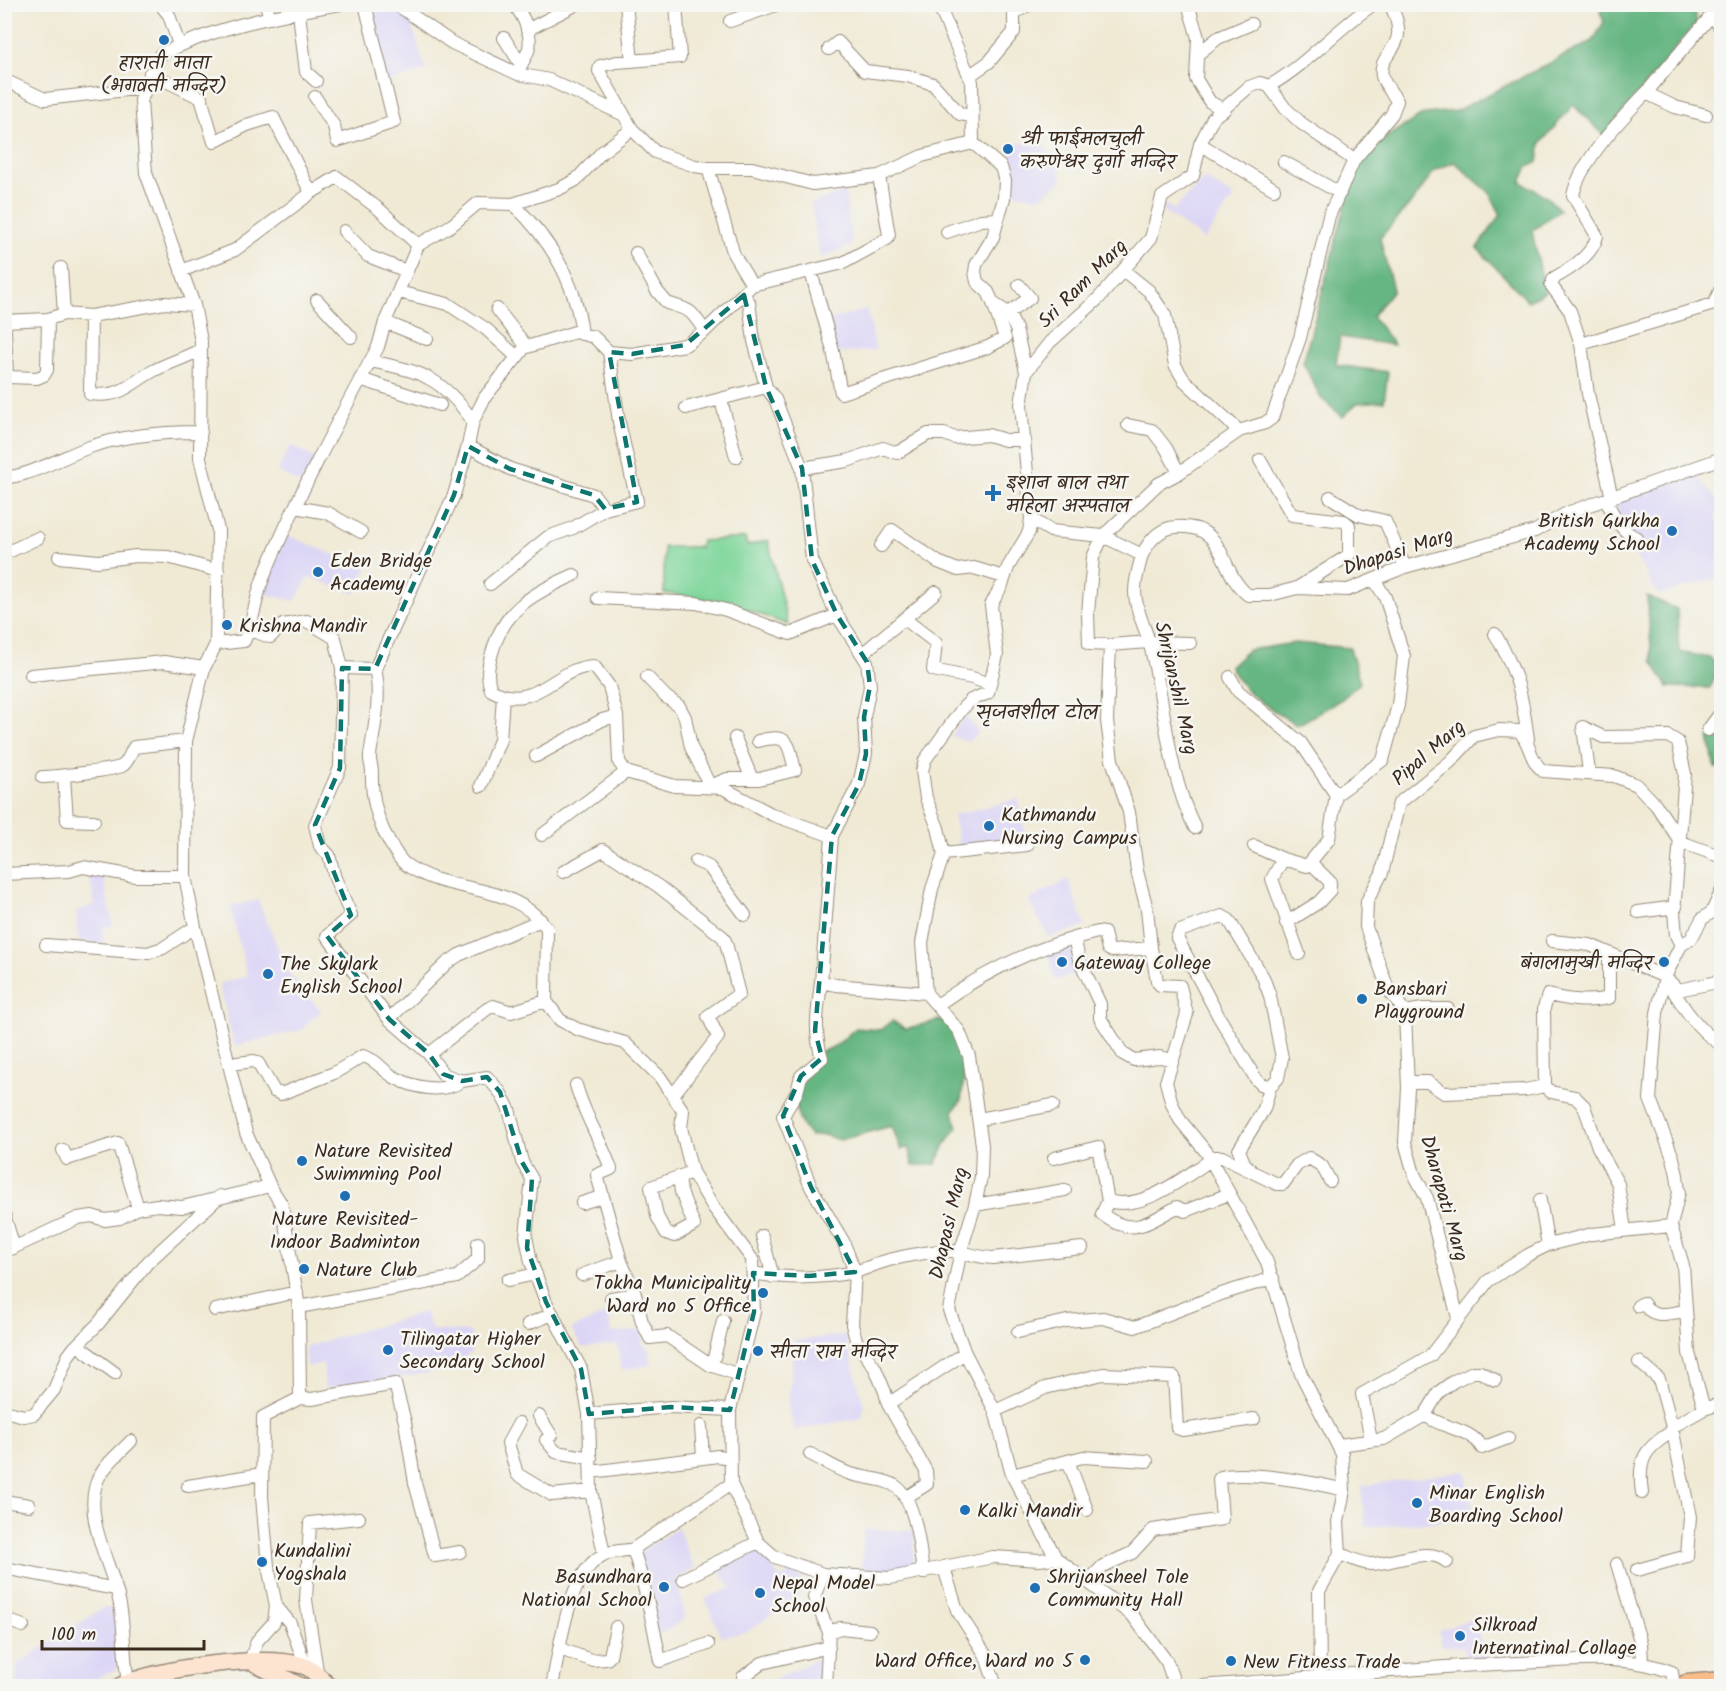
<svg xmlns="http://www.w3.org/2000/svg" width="1726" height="1691" font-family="Kalam,'Playpen Sans Deva',sans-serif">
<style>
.built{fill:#dcd5f6}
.green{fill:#7dd59a;stroke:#5c805c;stroke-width:1.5}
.forest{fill:#66b682;stroke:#507050;stroke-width:1.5}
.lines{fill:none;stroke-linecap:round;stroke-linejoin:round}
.street-casing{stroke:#968a7a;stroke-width:14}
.secondary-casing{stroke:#968a7a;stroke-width:19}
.highway-casing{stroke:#968a7a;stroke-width:25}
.street{stroke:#fff;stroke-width:12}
.secondary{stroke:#fde4d0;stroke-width:16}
.highway{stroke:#f9bc8a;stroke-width:22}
.marked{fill:none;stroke:#0f766e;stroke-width:4.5;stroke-dasharray:12 8;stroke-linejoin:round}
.poi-dot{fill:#1f6fb2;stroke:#f6f6f2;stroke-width:2}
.labels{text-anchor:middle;stroke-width:5;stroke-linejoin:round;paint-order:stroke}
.poi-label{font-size:20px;fill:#3b2a1e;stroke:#f6f6f2;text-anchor:start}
.street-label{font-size:20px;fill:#3b2a1e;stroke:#f6f6f2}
.neighbourhood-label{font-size:21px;fill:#3b2a1e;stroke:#f6f6f2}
</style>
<rect width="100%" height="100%" fill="#f6f6f2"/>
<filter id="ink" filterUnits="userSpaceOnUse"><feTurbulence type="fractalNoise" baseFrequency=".0167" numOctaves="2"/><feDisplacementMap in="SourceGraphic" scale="12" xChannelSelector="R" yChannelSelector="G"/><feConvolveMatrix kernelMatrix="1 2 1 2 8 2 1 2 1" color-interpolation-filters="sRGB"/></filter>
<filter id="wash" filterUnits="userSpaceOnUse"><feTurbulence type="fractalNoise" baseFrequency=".008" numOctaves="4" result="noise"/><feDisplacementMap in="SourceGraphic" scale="24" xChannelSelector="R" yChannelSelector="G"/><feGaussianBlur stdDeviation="1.35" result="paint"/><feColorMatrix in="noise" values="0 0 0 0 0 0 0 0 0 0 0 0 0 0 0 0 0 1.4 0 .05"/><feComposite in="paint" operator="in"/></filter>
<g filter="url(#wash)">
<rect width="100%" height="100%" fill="#f0ead5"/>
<!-- built -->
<path class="built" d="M366,5H386L410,20L426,70L386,83Z
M1018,143L1045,146L1060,169L1062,180L1041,197L1006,193L1010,156Z
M1204,178L1234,197L1204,240L1161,209L1164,204L1174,210Z
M845,191L852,245L820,258L811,204Z
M867,309L876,350L836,353L827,321Z
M291,445L315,458L301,484L277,471Z
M1682,471L1697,475L1721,505L1715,520L1721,525V577L1658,595L1625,538L1613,493Z
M287,535L367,568L355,594L309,577L295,601L260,593Z
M965,715L979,732L969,741L951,736Z
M1018,799L1026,837L960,848L953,815Z
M87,870L102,872L113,926L103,927V944L78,941L76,912L95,904Z
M1068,879L1085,926L1049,938L1028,900Z
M258,900L288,972L321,1011L301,1030L234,1046L219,984L247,976L230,906Z
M1070,943L1076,973L1055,981L1047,952Z
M425,1312L432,1330L471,1332V1353L443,1371L325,1388L323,1363L307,1367L305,1347Z
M606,1314H609L611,1333L642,1330L643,1345L648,1348L652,1365L622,1370L617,1344L582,1348L571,1329Z
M845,1335L864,1406L862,1418L794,1430L788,1407L794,1341Z
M1465,1471L1475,1519L1365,1527L1361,1486Z
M678,1528L695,1569L677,1578L685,1619L659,1635L652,1614L653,1595L636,1555Z
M864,1529L915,1531L914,1565L888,1571L861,1569Z
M759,1547L780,1579L795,1571L809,1588L747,1632L721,1637L705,1598L732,1588L717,1569Z
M104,1607L114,1610L119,1624L118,1669L79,1686H16L17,1664Z
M1474,1618L1487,1658L1466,1664L1464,1647L1440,1646V1630Z
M827,1659V1686H775L774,1680L812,1661Z"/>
<!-- green -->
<path class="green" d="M745,538L747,546L768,540L788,625L727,602L664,593V547H700L701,541Z"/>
<!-- forest -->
<path class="forest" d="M1604,5H1693L1697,22L1604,135L1573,105L1541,143L1538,162L1528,167L1521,182L1546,196L1560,210L1532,231L1545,292L1528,301L1477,248L1501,215L1489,192L1454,162L1434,171L1416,197L1380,238L1393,290L1372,316L1394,345L1340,337L1336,365L1388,372L1384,401L1357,403L1343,417L1321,398L1303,363L1359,154L1424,114L1456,111L1593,41L1604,22L1600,12Z
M1647,596L1677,609L1679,652L1710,658L1720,667L1710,688L1668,687L1652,661Z
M1295,643L1350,648L1360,683L1342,699L1298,725C1271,709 1245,696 1230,667L1248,650Z
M1721,713V768H1715L1709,737Z
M943,1019L958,1040L964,1079L961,1101L953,1111L957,1128L946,1143L936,1164L913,1166L908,1147L901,1150L892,1126L840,1140L824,1135L810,1136C789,1114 792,1079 814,1057C821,1050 832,1049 839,1043C845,1039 849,1033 856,1028L880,1030L892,1021L906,1029Z"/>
</g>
<g filter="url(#ink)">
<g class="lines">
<!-- street casing -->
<g class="street-casing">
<path id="street" d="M160,4L169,15L179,45
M266,4L270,18
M396,4L452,43L518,74L549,80L624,115L632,129L655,152L695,166L708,168H752L813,184L879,176L922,156L973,143L1001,167L1005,181L1004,198L993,237L976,265L975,272L977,282L988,292L993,303L1008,313L1016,329L1026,372L1021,405L1031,519L1029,532L1008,567L1002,585L991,605L997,655L988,693L971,700L962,709L925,760L922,771L926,798L938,828L944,854L932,889L922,943L926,993L959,1031L969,1056L982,1145L981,1177L975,1205L961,1250L949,1310L965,1353L995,1411L1012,1475L1056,1558L1133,1616L1167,1662L1175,1686
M514,4C523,16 534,36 528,51C525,60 520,64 518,74
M626,4L632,61
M938,4L972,82L973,143
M1188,4L1198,38L1196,79L1210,102L1224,110
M299,13L306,72L316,81
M1712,15L1722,30
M730,21L779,4
M527,30L577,4
M504,38L520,63
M829,49L838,42L865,71L908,76L933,84L960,114L971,116
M1199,53L1218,38L1251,24
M150,73L201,98L214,142L247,125L273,117L311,193
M969,76L989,62L1014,32V13L1030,4
M4,80L45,99L144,88
M1269,86L1285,108L1301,123L1354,160
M315,97L334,126L337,141L394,122L365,4
M624,115L599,71L600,66L617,62L680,57L676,4
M1706,115L1675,107L1646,93L1721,4
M1200,144L1274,189
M1284,162L1340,193
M513,204C551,240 576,282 582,334
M344,231L368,256L406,271
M947,232L981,220L998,219
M636,253L657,291L667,303C692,311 689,308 705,331
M61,268L64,314
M1123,270L1149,291L1165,315L1175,365L1184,380L1239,431
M181,271L235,250L311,193L337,177L380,210L418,245
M811,272L833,351L841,393L988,347L1005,338L993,303
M752,285L843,263L887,239L889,235L879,176
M398,292L448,304L486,329L516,356
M744,295L749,302L754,341L766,387L775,399L802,468L812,560L837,615L867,662L870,686L864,717L866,754L859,784L832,836
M317,300L351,337
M4,306L7,377H4
M497,309L527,347L575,332L594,337L609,352L632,354L685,345L705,331L752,285L734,255L708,168
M1008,313L1030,298L1019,285
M91,316L90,394C122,398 128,385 153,371C168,363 185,358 200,350
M4,321L48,319L64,314L91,316L165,303L194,305
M385,322L427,339
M1581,344L1570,311L1551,285L1554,278C1569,270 1593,255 1597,236L1573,196C1578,164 1623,117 1646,93
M370,361C423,372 441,377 473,421L468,446L510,469L594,495L605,509L573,528L548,537L490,584
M1026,372L1050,342L1099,298L1151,238L1162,197L1193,176L1200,144L1213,118L1249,87L1260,83L1269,86C1308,64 1337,28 1374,4
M7,377L37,378L44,375L47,370L48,319
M360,379L440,405
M721,400L736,457
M686,408L766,387
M473,421L485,397L522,351
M1128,425L1152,430L1166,448L1179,473
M1260,460L1292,515L1344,521L1349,525V555L1297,588
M802,468L847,461L883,448L897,453L928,434H944L955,438L988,435L1005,440H1025
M4,477C26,478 65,456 87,448C122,435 163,432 201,432
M1330,497L1359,515L1385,521L1405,567
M1612,498L1588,394L1581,344L1714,304L1722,286
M1606,500C1614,516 1620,531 1637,538
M295,507L328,513L361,532
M605,509L637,501L619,422L609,352
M1031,519L1051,531L1103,536L1142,555C1149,541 1159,528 1176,527C1229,524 1217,571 1248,595H1270L1297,588L1348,590L1405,567L1535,531L1567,513L1722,458
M881,546L892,530L938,562L958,570L974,568L1004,577
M4,554L38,538
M1142,555C1139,567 1135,579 1135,591C1135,611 1147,630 1151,649C1166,708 1167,773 1195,828
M59,557L98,561L136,556L168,557L218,571
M574,575C534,593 504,608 492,653C488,666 486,676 491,690C536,714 554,667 594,666L609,686L617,716
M598,598L696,603L726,610L790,634L837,615
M906,620L936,643L933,670L972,678L989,684
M250,630L270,637L283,625L307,621L335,638L342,668L340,768L315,825L320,846L329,855L335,878L351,915L327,936L389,1019L429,1054L443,1074L462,1081L487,1077L500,1092L509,1109L522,1162L532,1179L526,1236L531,1262L546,1302L581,1369L589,1414L591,1491L604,1554
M1495,634C1518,673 1522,695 1528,739
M216,644L244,641C254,621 255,598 264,576C297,497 337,422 378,347L385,322L418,245L452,225L478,203L513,204L559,189L576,180L602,152L632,129
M1110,645L1149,642L1190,643
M862,654L936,592
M342,668L375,669C382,696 374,728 370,755C369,761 372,766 372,772C371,792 375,811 383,830C388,839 397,858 405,864C451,897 510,879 547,928L546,1001L560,1020L577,1029L625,1043L660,1077L683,1111L681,1128L692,1172L714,1208L752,1259L754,1312L730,1410L731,1484L758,1542L775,1557L823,1574L890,1578L993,1557L1039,1560L1056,1558
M375,669L454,495L468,446
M31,675L164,662L204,668
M647,677L666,697L679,706L685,717L691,747L710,786L727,779H759L795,770C788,743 790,733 758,741
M1230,677L1238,691L1301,743L1336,795
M1708,730L1722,711
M735,738L752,779
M536,756L602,720L617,716L619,762L626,772L675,786L723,788L773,815L832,836L821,982L836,985L926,993
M1589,772L1583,727L1603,737L1668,736L1678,742L1685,774L1674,912L1676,935L1681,945
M42,777C51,777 116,770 122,766C129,762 130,753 134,747L186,741
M64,777L67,820L94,821
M481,786L500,740L503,696
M542,835L626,772
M1254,846L1283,859
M944,854L1027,845
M696,861L709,867L745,915
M563,872L603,850L658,886L723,937L726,943L739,994L708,1016L718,1037L673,1095
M4,874L69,871L83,867L135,876H185
M1638,912L1676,907
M1222,916L1229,920L1263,977L1270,996L1282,1058L1278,1078L1270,1087L1261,1084L1256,1079L1219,1017L1177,938L1180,931Z
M1286,923L1319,902L1330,890V882L1311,863
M1074,938L1079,959L1100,1004V1018L1123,1054L1134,1060L1160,1057L1173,1060
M1552,941L1590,945L1665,977L1657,1013L1650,1099L1673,1158L1677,1175L1679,1192L1671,1226L1683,1265L1689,1353L1704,1409L1722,1403
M46,945L148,953L163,948L195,927
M1151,948L1147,909L1137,871L1129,812L1112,760L1107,721L1110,645L1089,644L1088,613L1093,557L1103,536L1158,484L1179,473L1239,431L1265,423L1272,418L1300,338L1329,216L1354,160L1392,114L1397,101C1393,94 1384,84 1382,76C1377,50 1414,51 1390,4
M1299,954L1272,879L1283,859L1307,866L1329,839L1336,795L1383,760L1398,705L1404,656L1385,597L1375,581
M1665,977L1681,945L1691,939L1702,919L1712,912L1722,890
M1665,977C1680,1002 1696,1030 1722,1045
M821,982C818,1011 813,1029 822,1058L801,1076L797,1092L783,1116L811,1187L843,1241L855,1272L852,1325L857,1343L875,1368L885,1392L888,1404L926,1471L927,1484L905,1498
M1670,982L1678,990L1722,981
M937,1005C985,971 1040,945 1098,932L1104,933L1108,949L1112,951L1151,948L1157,981L1160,985L1180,986L1187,1014L1166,1082L1172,1104L1180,1120L1207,1153L1267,1262L1301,1374L1342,1454L1344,1490L1338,1522L1340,1554L1319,1591L1320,1675
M1405,1012L1423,1009H1448
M389,1019L447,963L459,955L541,920
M429,1054L487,1009L493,1006L511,1012L546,1001
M229,1064L254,1061L258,1063L274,1091L281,1094L334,1073L363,1056C376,1059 383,1071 394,1077C414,1088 442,1094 462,1081
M1408,1082H1428L1444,1093L1525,1090L1545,1086L1544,1008L1548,995C1569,1000 1587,1003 1609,998V953
M576,1085C584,1115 601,1140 611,1169L597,1175L621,1261
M1545,1086L1551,1092L1575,1097L1584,1106L1598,1147L1618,1184L1625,1230
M979,1119L1053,1105
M63,1150L67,1159L118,1143L138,1208
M1054,1158L1098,1147L1108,1201C1145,1212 1185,1175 1216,1157H1222L1277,1184H1283L1297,1165L1309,1158L1322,1166L1330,1181
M1250,1169L1244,1163L1239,1150L1264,1109L1270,1087
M679,1177L681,1192L694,1225L674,1236L666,1233L657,1216L651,1187L692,1172
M1540,1200L1548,1245
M1108,1201L1102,1214C1132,1238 1147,1223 1177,1207L1185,1211L1229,1194
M582,1203L601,1197
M975,1205L1065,1190
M4,1214L14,1248
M762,1236L773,1277
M4,1252L78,1218L92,1216L105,1220L120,1218L138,1208L157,1205L182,1207L270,1186
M753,1273C785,1279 822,1279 854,1272C866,1269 877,1263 889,1260C905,1256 922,1253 939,1251C963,1249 971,1257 993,1258L1082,1248
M582,1275L621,1261L635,1294
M508,1280L536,1274
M611,1298L635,1294L642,1322L650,1338L667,1336L710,1365L739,1375
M1638,1306L1643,1303C1653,1320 1669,1313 1685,1311
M299,1307L457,1277L478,1259V1243
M215,1310L297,1292
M1458,1318L1427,1198L1414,1174L1405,1142L1408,1088L1405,1012L1388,989L1366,927L1367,901L1382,873L1399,803L1450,762L1474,736L1499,730L1519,731C1531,743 1529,760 1543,771L1614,776L1637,785L1656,805L1681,842L1722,857
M528,1324L553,1314
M1018,1332L1067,1321L1103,1318L1135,1327L1221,1294L1273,1278
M77,1345L115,1373
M1639,1362L1659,1379L1672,1427
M712,1366L723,1321
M300,1398L312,1399L395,1384L405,1422L415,1483L435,1556L460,1552
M888,1404L965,1353
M4,1411L24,1416L34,1414L54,1390L68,1356L74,1348L98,1324L148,1262L220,1196
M995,1411L1045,1388L1103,1374L1174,1377L1177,1428L1183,1430L1254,1419
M589,1414L671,1407L730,1410
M1425,1415C1444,1430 1470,1427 1482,1448L1508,1438
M539,1416L551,1435L546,1440L556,1452L591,1458
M519,1423L508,1443L517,1474L552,1495L591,1491
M1371,1440L1362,1394L1430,1356L1488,1281L1528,1255L1548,1245L1592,1234L1671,1226
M1338,1445L1384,1439L1425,1415L1439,1392L1454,1381L1473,1372H1480L1495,1380
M810,1454C823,1460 837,1470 851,1474C864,1478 879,1478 892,1484C916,1495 920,1550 923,1573
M703,1458L718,1456L730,1458
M1068,1461L1087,1510
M591,1472L703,1458L701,1426
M1012,1475L1083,1457L1147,1461
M188,1486L262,1474
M1642,1493C1637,1459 1645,1448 1673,1431
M4,1501L29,1505
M633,1549L731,1484
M1340,1554C1349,1557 1361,1564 1371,1564C1393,1564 1429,1545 1447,1562
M1617,1564L1641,1644L1642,1662
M4,1568L116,1589
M944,1568L957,1610L985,1654L996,1686
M1637,1570L1687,1556L1690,1517L1672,1427L1704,1409
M823,1574L814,1597L829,1632L826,1686
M683,1579L758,1542
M1088,1581L1103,1566L1132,1553L1153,1530L1222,1519L1219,1479L1221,1477C1246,1470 1317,1483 1344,1490
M4,1619L23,1626
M829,1632L840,1628L870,1631
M560,1649L591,1660L607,1659L610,1656L616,1627
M250,1661L257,1641L274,1622L276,1606
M306,1667L290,1623L276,1606L268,1566L262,1497L263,1417L300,1398L299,1307L282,1205L270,1186L246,1133L195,927L185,876L186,741L204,668L216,644L218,530L200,458L201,341L194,305L146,173L141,100L160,55C216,26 278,15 340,4
M318,1677L306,1600L310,1523L359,1518
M743,1677L762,1663L829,1647
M128,1682C123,1655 125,1626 119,1600C111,1564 82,1515 98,1479C105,1464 120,1453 131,1441
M552,1686C560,1650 567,1571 605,1554C613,1551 624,1551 633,1549C645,1586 653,1622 660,1661L708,1644
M1201,1686C1307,1679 1413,1667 1519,1663C1570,1661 1623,1653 1672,1672L1674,1686"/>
</g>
<!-- secondary casing -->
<g class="secondary-casing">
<path id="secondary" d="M256,1664L300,1686
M120,1686C157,1668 264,1653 304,1666C313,1669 322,1680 329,1686"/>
</g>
<!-- highway casing -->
<g class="highway-casing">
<path id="highway" d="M1687,1686L1722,1683"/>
</g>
<!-- street -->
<use href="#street" class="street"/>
<!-- secondary -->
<use href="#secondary" class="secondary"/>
<!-- highway -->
<use href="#highway" class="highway"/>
</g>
</g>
<!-- marked area -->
<path class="marked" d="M744,295L766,387L802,468L812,560L837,615L867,662L870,686L864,717L866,754L859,784L832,836L815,1031L822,1058L801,1076L783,1116L811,1187L855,1272L809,1276L753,1273L754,1312L730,1410L671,1407L589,1414L581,1369L546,1302L527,1248L532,1179L522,1162L500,1092L487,1077L462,1081L443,1074L429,1054L389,1019L327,936L351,915L315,825L340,768L342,668L375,669L454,495L468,446L510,469L594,495L605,509L637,502L609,352L632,354L685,345Z"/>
<!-- markers -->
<g class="poi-dot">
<circle cx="164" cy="40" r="6"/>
<circle cx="1008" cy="149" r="6"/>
<path d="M990 484h6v6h6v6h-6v6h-6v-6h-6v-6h6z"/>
<circle cx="1672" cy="531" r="6"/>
<circle cx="318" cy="572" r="6"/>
<circle cx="227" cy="625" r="6"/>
<circle cx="989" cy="826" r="6"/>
<circle cx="1062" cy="962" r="6"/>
<circle cx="1664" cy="962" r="6"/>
<circle cx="268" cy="974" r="6"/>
<circle cx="1362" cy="999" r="6"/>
<circle cx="302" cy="1161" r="6"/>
<circle cx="345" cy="1196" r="6"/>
<circle cx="304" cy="1269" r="6"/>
<circle cx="763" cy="1293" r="6"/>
<circle cx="388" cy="1350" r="6"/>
<circle cx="758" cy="1351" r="6"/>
<circle cx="1417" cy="1503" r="6"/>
<circle cx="965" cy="1510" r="6"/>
<circle cx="262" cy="1562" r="6"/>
<circle cx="664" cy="1587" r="6"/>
<circle cx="1035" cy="1588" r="6"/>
<circle cx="760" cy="1593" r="6"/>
<circle cx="1460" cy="1636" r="6"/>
<circle cx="1085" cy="1660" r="6"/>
<circle cx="1231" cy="1661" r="6"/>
</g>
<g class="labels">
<!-- poi labels -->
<g class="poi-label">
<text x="164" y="69" text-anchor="middle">हाराती माता<tspan x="164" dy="23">(भगवती मन्दिर)</tspan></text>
<text x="1020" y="145">श्री फाईमलचुली<tspan x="1020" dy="23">करुणेश्वर दुर्गा मन्दिर</tspan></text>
<text x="1006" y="489">इशान बाल तथा<tspan x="1006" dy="23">महिला अस्पताल</tspan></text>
<text x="1660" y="527" text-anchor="end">British Gurkha<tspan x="1660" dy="23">Academy School</tspan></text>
<text x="330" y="567">Eden Bridge<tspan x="330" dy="23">Academy</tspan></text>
<text x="239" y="632">Krishna Mandir</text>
<text x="1001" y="821">Kathmandu<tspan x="1001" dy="23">Nursing Campus</tspan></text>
<text x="1074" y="969">Gateway College</text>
<text x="1652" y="969" text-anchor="end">बंगलामुखी मन्दिर</text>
<text x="280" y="970">The Skylark<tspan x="280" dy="23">English School</tspan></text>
<text x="1374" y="995">Bansbari<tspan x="1374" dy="23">Playground</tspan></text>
<text x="314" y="1157">Nature Revisited<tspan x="314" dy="23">Swimming Pool</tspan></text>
<text x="345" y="1225" text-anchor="middle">Nature Revisited-<tspan x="345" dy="23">Indoor Badminton</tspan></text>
<text x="316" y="1276">Nature Club</text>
<text x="751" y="1289" text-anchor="end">Tokha Municipality<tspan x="751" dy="23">Ward no 5 Office</tspan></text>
<text x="400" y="1345">Tilingatar Higher<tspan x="400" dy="23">Secondary School</tspan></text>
<text x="770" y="1358">सीता राम मन्दिर</text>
<text x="1429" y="1499">Minar English<tspan x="1429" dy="23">Boarding School</tspan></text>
<text x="977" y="1517">Kalki Mandir</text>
<text x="274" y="1557">Kundalini<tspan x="274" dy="23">Yogshala</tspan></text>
<text x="652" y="1583" text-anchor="end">Basundhara<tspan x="652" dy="23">National School</tspan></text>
<text x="1047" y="1583">Shrijansheel Tole<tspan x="1047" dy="23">Community Hall</tspan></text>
<text x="772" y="1589">Nepal Model<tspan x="772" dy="23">School</tspan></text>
<text x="1472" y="1631">Silkroad<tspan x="1472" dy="23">Internatinal Collage</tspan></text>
<text x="1073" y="1667" text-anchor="end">Ward Office, Ward no 5</text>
<text x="1243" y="1668">New Fitness Trade</text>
</g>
<!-- street labels -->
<g class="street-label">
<text transform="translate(1082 283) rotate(-45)" y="7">Sri Ram Marg</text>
<text transform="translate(1398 551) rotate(-18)" y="7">Dhapasi Marg</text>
<text transform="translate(1177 688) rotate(77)" y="7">Shrijanshil Marg</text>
<text transform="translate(1428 752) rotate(-41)" y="7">Pipal Marg</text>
<text transform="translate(1445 1198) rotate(74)" y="7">Dharapati Marg</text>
<text transform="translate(948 1223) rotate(-77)" y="7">Dhapasi Marg</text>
</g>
<!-- neighbourhood labels -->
<g class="neighbourhood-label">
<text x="1037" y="719">सृजनशील टोल</text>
</g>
</g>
<!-- margin -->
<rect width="1726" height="1691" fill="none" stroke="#f6f6f2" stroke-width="24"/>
<!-- scale -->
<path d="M42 1640v9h162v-9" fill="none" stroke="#3b2a1e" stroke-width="3"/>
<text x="51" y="1640" font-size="18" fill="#3b2a1e" stroke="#f6f6f2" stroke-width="4.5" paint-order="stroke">100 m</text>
</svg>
